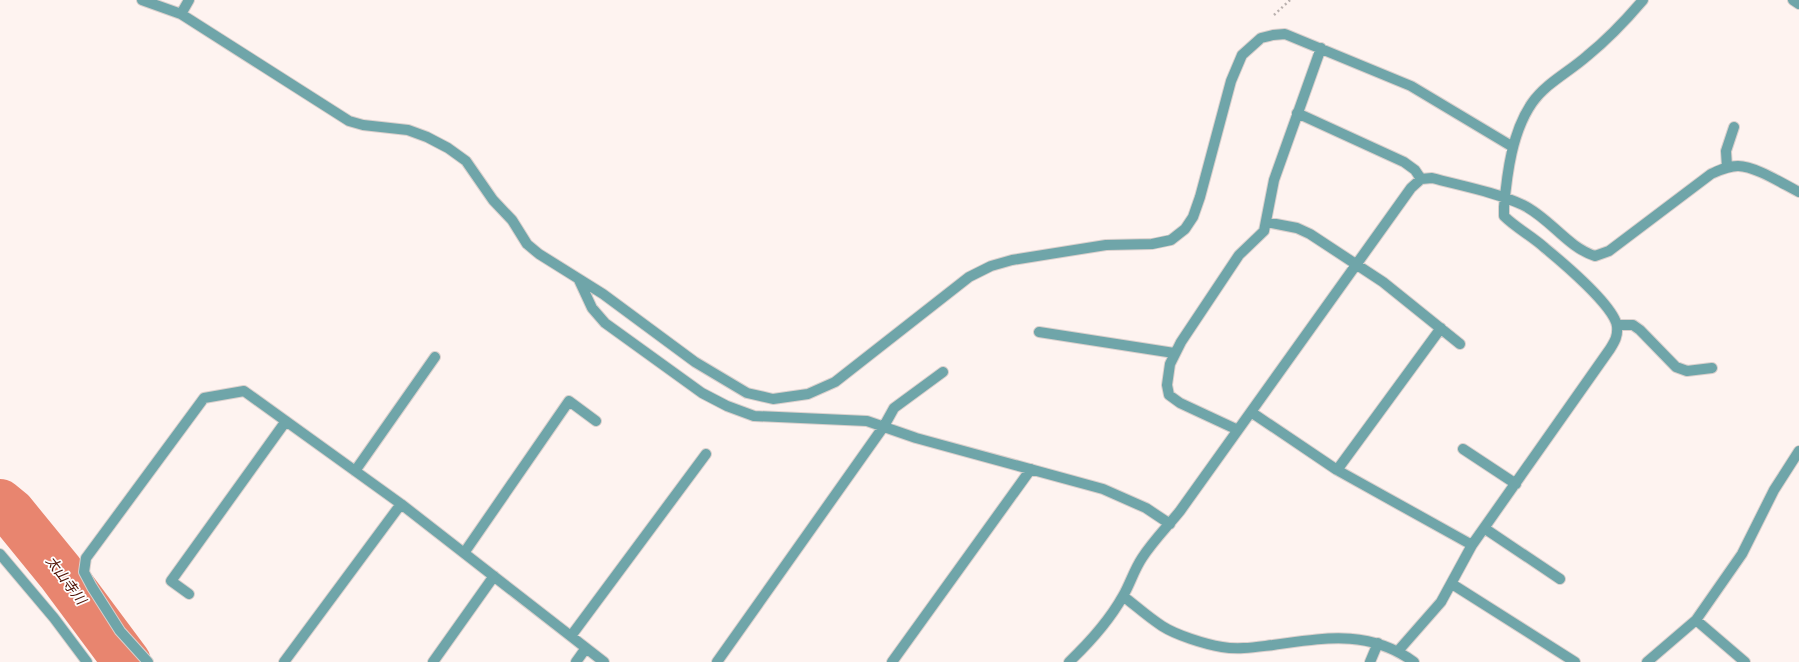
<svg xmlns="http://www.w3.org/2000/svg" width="1799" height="662" font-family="Cabin,'Noto Sans JP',sans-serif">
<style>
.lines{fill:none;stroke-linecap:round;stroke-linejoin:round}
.river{stroke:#e8856f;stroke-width:48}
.minor-casing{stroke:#dad0cd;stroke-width:12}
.tertiary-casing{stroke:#dad0cd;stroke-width:12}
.path{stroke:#bab1af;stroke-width:2.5;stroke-dasharray:2 3;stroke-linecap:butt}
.minor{stroke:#6fa5a9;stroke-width:10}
.tertiary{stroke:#6fa5a9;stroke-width:10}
.labels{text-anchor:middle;stroke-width:3.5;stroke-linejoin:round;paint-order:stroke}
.water-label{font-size:14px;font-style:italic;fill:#511407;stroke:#fff}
</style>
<rect width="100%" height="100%" fill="#fef3f0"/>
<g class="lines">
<!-- river -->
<path class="river" d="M0,503L11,512L60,572L127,662"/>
<!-- minor casing -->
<g class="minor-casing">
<path id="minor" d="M142,0L181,14L349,121L363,125L408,130L427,137L448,148L466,161L493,200L512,220L527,244L539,254L603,294L695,362L747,393L773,399L808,394L835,382L969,277L991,266L1012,260L1106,245L1152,244L1171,240L1185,229L1193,217L1200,197L1231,81L1242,55L1261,38L1273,35L1285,34L1411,86L1513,147
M1793,0L1799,4
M181,14L189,0
M1297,113L1404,162L1415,170L1421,179
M1727,167L1726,151L1734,127
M1266,222L1297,228L1310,234L1383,282L1460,344
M579,280L592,308L605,323L702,393L727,406L754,416L867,421L916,438L1103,489L1146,508L1170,524
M1617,325H1633L1640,330L1676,367L1687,371L1712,368
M1039,332L1174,353
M1251,412L1337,470L1472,545
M1238,430L1180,403L1169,395L1167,385L1170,364L1181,342L1239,255L1264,231L1274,180L1321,48
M1463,449L1516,484
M1337,470L1441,328
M355,471L435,357
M1484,528L1560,579
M464,553L569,401L596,421
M1452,584L1575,662
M189,594L171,581L286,421
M1123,596C1136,606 1148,617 1162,626C1176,635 1204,644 1222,647C1239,650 1256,647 1273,645C1324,638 1369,629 1414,662
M1696,620L1745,662
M571,636L706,454
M1398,651L1441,602L1472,545L1610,349C1615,341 1618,336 1617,326C1614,306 1562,262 1545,248C1532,236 1516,228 1504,216V207C1507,173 1512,132 1532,103C1546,83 1569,72 1587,56C1608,39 1626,20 1643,0
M148,662L120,631L92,587L84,572L86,558L204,398L244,391L401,504L604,662
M284,662L401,504
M433,662L494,576
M576,662L586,648
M717,662L884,426L894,408L943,372
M892,662L1031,469
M1069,662C1089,643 1109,621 1123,596C1130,584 1134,570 1142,558C1153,541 1167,527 1180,511L1411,188L1421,179L1432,178C1462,186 1495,192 1523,205C1550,218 1567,247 1595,256L1609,251L1711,174C1720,170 1728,166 1738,166C1755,166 1783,184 1799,192
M1370,662L1378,643
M1647,662L1696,620L1742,554L1774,490L1799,451"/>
</g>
<!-- tertiary casing -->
<g class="tertiary-casing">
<path id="tertiary" d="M0,554L54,618L87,662"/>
</g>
<!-- path -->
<path class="path" d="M1274,15L1290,0"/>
<!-- minor -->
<use href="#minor" class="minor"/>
<!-- tertiary -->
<use href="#tertiary" class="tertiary"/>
</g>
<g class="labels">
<!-- water labels -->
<g class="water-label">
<text transform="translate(66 580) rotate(53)" y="5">太山寺川</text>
</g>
</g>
</svg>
